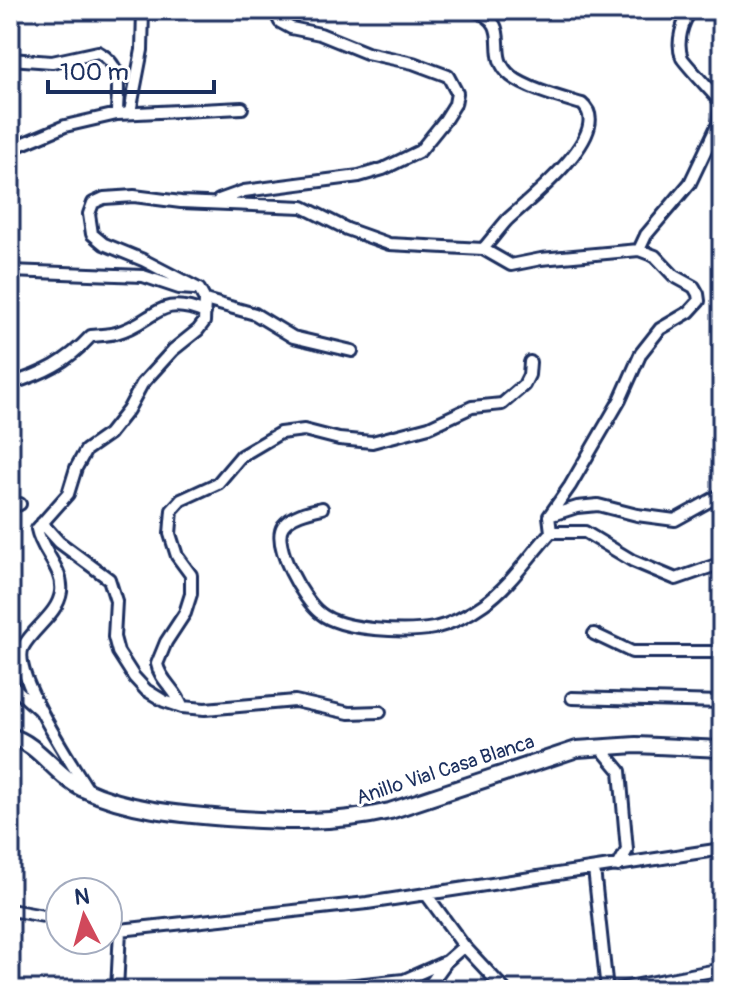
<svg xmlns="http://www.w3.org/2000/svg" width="732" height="1000" font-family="Pangolin,sans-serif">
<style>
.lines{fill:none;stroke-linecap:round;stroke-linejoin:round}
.street-casing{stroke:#1b2f5e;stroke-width:16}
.secondary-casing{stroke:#1b2f5e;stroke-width:20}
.street{stroke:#fff;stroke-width:10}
.secondary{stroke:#fff;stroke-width:14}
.labels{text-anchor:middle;stroke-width:6;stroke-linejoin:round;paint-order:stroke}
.street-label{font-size:20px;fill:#1b2f5e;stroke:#fff}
</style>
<rect width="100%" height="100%" fill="#fff"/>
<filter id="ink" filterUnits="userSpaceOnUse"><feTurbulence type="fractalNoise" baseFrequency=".0125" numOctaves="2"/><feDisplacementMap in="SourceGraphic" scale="16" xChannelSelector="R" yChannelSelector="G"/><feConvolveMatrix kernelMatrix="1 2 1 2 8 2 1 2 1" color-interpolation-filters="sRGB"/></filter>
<g filter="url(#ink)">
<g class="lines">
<!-- street casing -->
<g class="street-casing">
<path id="street" d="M473,10C517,25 483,53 511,76C527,89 562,98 582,104C616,132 526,202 507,220C499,229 491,240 483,249
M10,59L52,62L98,52C125,67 117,87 117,114
M130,112L142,50L143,10
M10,149L65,126L117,114L242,108
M219,200L244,191L359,176L383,169L420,151L445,120L455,104L457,93L448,76L413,63L367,53L320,34L291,28L280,22L274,10
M639,250L646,235L690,183L718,124L721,102C715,96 684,62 682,58C676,43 682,21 692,10
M10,271L143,276L179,288L194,289
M205,300L255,314L293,337L352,351
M10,384C44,373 66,363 91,336C99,335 109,335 116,333C156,322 157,293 205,313
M10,507L20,504
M549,516L577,507L598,505L637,515L675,520L722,494
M42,523L59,542L109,579L116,601L114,637L118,652L134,677L146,690L164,701L182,707L205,709L295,701L349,713L380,712
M551,532H585L633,561L676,579L722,563
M594,634L632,652H722
M10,684L38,709
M572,698L722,702
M182,707C177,690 160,681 157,664L166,642L185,613L191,594V575L177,556L170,534L172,510L181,500L218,483L241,456L280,433L304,430L339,439L372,442L429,427L472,407L502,404L524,385L529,375L530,362
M600,747L620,771L627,850L618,866
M88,790C72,764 11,673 23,647C33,628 58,614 61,592C64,569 41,551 37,529L68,494L76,468L86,450L109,434L128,410L142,384L173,350L198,330L204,322L205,300L199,289L143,260L104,244L92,234L89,214L93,203L104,198L134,196L181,202L303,207L347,229L389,244L483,249L511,265L541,259L639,250L655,256L674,276L694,287L698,294L699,301L689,312L660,329L641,353L620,400L570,486L549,516L551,532C529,556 510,586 484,604C470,614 451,624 434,628C407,633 342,631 320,613C304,601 271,544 283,526C291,515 309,511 322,508
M594,869L607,990
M426,894L464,946L505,990
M10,910L60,919
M108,927L120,930L367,903L722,849
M117,990L120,930
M306,990L404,980L447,961
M426,990L447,961L464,946
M612,990L722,969"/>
</g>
<!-- secondary casing -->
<g class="secondary-casing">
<path id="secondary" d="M10,736C39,744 56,776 83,789C128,810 177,814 226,818C282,822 335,824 390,811L577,749L636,745L722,749"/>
</g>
<!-- street -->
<use href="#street" class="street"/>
<!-- secondary -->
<use href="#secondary" class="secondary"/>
</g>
</g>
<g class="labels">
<!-- street labels -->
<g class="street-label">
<text transform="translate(445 769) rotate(-18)" y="7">Anillo Vial Casa Blanca</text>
</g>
</g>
<!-- margin -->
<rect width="732" height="1000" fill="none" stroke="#fff" stroke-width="40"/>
<rect x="20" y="20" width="692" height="960" fill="none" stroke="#1b2f5e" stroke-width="3" filter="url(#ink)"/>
<!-- north arrow -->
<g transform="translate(84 916) rotate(354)"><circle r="38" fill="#ffffff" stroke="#a4acbf" stroke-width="2"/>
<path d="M0-6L14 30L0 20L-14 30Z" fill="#d1495b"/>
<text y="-12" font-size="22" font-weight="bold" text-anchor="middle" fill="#1b2f5e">N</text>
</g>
<!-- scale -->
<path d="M48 80v12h166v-12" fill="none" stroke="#1b2f5e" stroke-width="4"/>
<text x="60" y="80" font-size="24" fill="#1b2f5e" stroke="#ffffff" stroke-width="6" paint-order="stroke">100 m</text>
</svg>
